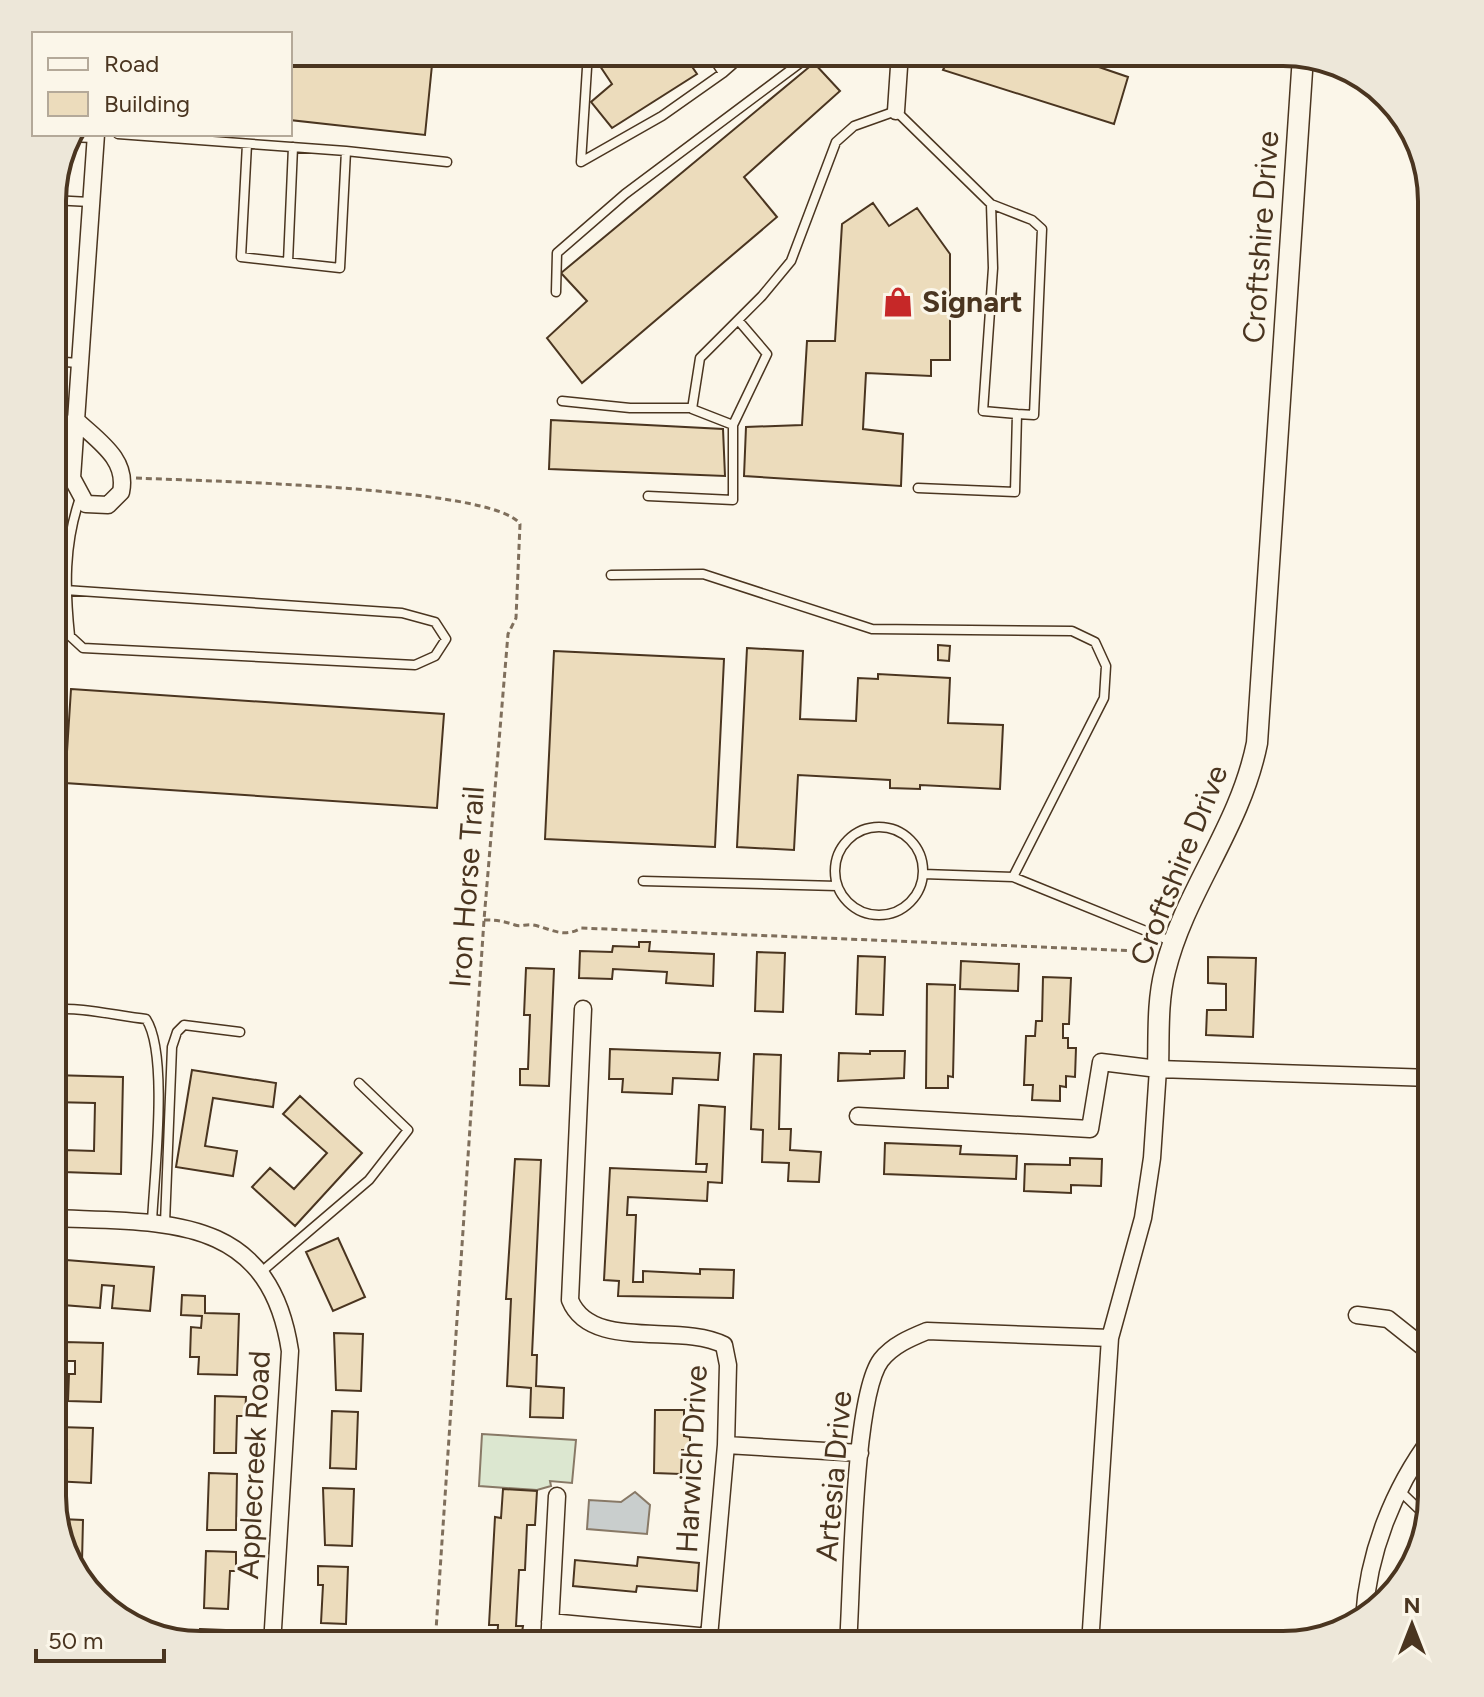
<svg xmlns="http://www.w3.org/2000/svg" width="1484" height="1697" font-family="Figtree,sans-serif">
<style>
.green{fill:#dce7d0;stroke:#887966;stroke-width:2}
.water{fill:#c9cecd;stroke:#887966;stroke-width:2}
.building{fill:#ecdcbc;stroke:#4a3520;stroke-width:2}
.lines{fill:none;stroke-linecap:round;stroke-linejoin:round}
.service-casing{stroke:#4a3520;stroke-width:11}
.minor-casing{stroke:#4a3520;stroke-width:19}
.tertiary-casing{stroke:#4a3520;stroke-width:23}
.path{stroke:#7f6f5c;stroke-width:3;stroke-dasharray:6 4;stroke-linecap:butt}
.service{stroke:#fbf6e9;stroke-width:8}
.minor{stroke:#fbf6e9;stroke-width:16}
.tertiary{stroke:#fbf6e9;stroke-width:20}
.labels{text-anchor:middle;stroke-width:6;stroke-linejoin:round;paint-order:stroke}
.street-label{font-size:30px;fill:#4a3520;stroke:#fbf6e9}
.poi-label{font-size:30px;font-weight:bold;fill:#4a3520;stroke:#fbf6e9;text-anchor:start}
.rim{fill:none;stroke:#4a3520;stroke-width:4}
</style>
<rect width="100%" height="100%" fill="#fbf6e9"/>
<!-- green -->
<path class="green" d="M482,1434L576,1440L572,1483L550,1481L551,1486L537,1490L479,1486Z"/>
<!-- water -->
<path class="water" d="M635,1492L650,1505L647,1534L587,1529L589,1500L621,1502Z"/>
<!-- building -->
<path class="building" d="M290,52H456L455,65H432L425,135L290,120Z
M603,52H682L697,74L612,128L591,102L612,84L596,60Z
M952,52H1055L1128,77L1114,124L943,70Z
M814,63L840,91L744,177L777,217L582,383L547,338L587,301L561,273Z
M873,203L889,226L917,208L950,254V360H931V376L866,373L863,429L903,434L901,486L744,476L746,427L802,425L807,341H835L842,224Z
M551,420L723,429L725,476L549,469Z
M938,645L950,646L949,661L938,660Z
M747,648L803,651L800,719L856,721L858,678L878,679V674L950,678L948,723L1003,725L1000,789L920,785V789L890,788V780L798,775L794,850L737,847Z
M554,651L724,659L715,847L545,839Z
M71,689L444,714L437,808L65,783Z
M639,942H650L649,951L714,954L713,986L666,983L667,972L613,969L612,979L579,978L580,951L612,952L613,946L639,947Z
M757,952L785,953L783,1012L755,1011Z
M858,956L885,957L883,1015L856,1014Z
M1208,957L1256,958L1253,1037L1206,1035L1207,1010H1226V984L1208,983Z
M961,961L1019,964L1018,991L960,989Z
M526,968L554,969L549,1086L520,1085V1069H528L530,1015H524Z
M1043,977L1071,978L1069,1024H1063V1038H1068V1048H1076L1075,1077L1066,1076V1087L1060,1086V1101L1032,1100L1033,1085H1024L1026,1036H1035L1036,1021H1042Z
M927,984L955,985L953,1077L948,1076V1088H926Z
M610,1049L720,1053L718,1080L673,1078L672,1094L622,1092L623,1079H609Z
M870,1051H905L904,1078L838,1081L839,1053L870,1054Z
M754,1054L781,1055L779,1129H791L790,1150L821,1152L819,1182L788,1181L789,1163L762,1162L763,1130L751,1129Z
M192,1070L276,1083L273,1107L213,1098L205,1146L237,1151L233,1176L176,1167Z
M52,1075L123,1077L121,1174L63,1172L64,1150L94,1151L95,1103L52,1102Z
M300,1096L362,1153L295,1226L252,1187L270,1168L294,1189L327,1153L283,1114Z
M699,1105L725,1107L722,1183L708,1182L707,1201L628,1197L627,1215H636L633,1282H643V1271L700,1274V1269L734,1270L733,1298L618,1296L619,1281L604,1280L610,1168L706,1172L707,1164H696Z
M885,1143L961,1146L960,1154L1017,1156L1016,1179L884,1174Z
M1070,1158L1102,1159L1101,1186L1071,1185V1193L1024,1191L1025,1164L1070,1165Z
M515,1159L541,1160L532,1355H537L536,1386L564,1388L563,1418L530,1417L531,1388L507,1386L511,1299H506Z
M338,1238L365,1297L333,1311L306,1252Z
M66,1260L154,1267L150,1311L112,1308L114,1286L102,1285L100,1308L63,1305Z
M182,1295L205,1296V1313L239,1314L237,1375L198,1374L199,1357H190L191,1327L201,1328L202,1316L181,1315Z
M334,1333L363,1334L361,1391L336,1390Z
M64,1342L103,1343L101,1402L68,1401L69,1374H75V1361H64Z
M215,1396L246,1397L245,1416H237L236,1453H214Z
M655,1410H684V1436L690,1437V1450H682L681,1474L654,1473Z
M332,1411L358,1412L356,1469L330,1468Z
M58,1427L93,1428L91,1483L53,1481L54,1463H66L67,1450H57Z
M209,1473L237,1474L236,1530H207Z
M323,1488L354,1489L352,1546L325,1545Z
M503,1489L537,1491L535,1525H527L525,1570H519L516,1626H523L520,1645H497L498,1625H489L495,1517L501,1518Z
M60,1519L83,1520L82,1562H74Z
M206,1551L236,1552V1571H230L228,1609L204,1608Z
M638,1557L699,1563L697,1591L637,1586L636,1592L573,1586L575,1560L637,1566Z
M318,1566L348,1567L346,1624L321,1623L323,1585H318Z
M200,1629L225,1630V1645H199Z"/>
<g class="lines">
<!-- service casing -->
<g class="service-casing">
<path id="service" d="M588,52L581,162L662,116L723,73
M709,52L723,73L747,52
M1079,52L1119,62
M118,134L346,151L340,268L241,257L247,144
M67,137L95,138
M346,151L447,162
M52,200L90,202
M288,262L293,147
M556,292L557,253L625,194L800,63L821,52
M52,361L78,363
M562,401L630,408H692
M52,419L76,420
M733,425L767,354L738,320
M918,488L1015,492L1017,414L983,411L993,268L991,204
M52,493L72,478
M648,496L733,500V425L692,409L700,358L762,296L791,261L836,142L854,126L896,111L991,204L1032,220L1042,229L1034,415L1017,414
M611,575L703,574L872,629L1072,631L1095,642L1106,666L1104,698L1013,877
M65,590L402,613L435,622L446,639L435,656L415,665L83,648L70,636C65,588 64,544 80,498
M835 871a44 44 0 1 1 88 0a44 44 0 1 1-88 0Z
M923,874L1013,877L1173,942
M643,881L837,886
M52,1010C79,1006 117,1016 146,1019C169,1054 154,1176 152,1222
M165,1223L172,1047L177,1032L184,1025L240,1032
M260,1273L369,1180L408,1130L359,1083
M1400,1491L1427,1517"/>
</g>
<!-- minor casing -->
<g class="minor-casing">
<path id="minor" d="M896,111L900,52
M76,420C98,441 128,459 121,492L108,505L86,504L72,478L96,134
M858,1116L1090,1129L1101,1062L1158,1069L1432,1078
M52,1218C163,1223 269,1212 290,1351L272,1645
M1357,1315L1388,1319L1432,1354
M726,1445L860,1453
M1364,1618C1368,1553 1393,1489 1432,1437
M550,1622L709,1637L726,1445L728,1365L724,1345C680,1322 591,1352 570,1300L583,1009
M549,1645L557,1496
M848,1645C852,1589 853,1397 881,1360C893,1345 910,1338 927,1331L1110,1338
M1090,1645L1110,1338L1143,1218L1152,1158L1158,1069"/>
</g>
<!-- tertiary casing -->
<g class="tertiary-casing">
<path id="tertiary" d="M1158,1069C1159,1036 1157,1002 1165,971C1184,892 1240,828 1257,743L1303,56"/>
</g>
<!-- path -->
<path class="path" d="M136,478C194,481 494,486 520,524L516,618L508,634L484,920L435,1645
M484,920C498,920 503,921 515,925C520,927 526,924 533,925C550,928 563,939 581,928L1137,951"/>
<!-- service -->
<use href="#service" class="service"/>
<!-- minor -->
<use href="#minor" class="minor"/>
<!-- tertiary -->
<use href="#tertiary" class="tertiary"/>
</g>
<!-- icons -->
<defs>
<g id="shop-bare" transform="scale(2.4)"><path d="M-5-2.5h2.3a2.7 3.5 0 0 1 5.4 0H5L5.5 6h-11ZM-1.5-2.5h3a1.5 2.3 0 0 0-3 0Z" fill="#c62828" stroke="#fbf6e9" stroke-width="2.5" paint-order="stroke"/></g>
</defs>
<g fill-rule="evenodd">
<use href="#shop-bare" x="898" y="302"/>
</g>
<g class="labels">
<!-- street labels -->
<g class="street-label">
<text transform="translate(1261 237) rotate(-86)" y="10">Croftshire Drive</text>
<text transform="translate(1179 865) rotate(-68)" y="10">Croftshire Drive</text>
<text transform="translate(467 887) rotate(-86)" y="10">Iron Horse Trail</text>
<text transform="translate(692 1459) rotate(-87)" y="10">Harwich Drive</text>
<text transform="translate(254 1465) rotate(-87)" y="10">Applecreek Road</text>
<text transform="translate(834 1476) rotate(-85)" y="10">Artesia Drive</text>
</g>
<!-- poi labels -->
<g class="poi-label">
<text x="922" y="312">Signart</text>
</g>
</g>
<!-- crop -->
<path d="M0 0H1484V1697H0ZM201 66H1283A135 135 0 0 1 1418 201V1496A135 135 0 0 1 1283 1631H201A135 135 0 0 1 66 1496V201A135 135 0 0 1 201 66Z" fill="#ede7d9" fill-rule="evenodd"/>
<path class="rim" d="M201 66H1283A135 135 0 0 1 1418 201V1496A135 135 0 0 1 1283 1631H201A135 135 0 0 1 66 1496V201A135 135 0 0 1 201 66Z"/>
<!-- legend -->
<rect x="32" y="32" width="260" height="104" fill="#fbf6e9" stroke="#b4a999" stroke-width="2"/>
<rect x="48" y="58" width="40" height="12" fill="#fbf6e9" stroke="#b4a999" stroke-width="2"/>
<text x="104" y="72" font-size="24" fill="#4a3520">Road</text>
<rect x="48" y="92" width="40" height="24" fill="#ecdcbc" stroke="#b4a999" stroke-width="2"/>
<text x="104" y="112" font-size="24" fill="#4a3520">Building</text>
<!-- north arrow -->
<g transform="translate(1412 1625)" stroke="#fbf6e9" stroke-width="6" paint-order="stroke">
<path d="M0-6L14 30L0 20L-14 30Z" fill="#4a3520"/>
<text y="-12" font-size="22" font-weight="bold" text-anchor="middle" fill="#4a3520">N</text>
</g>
<!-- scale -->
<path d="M36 1649v12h128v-12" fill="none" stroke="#4a3520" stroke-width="4"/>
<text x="48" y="1649" font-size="24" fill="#4a3520" stroke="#fbf6e9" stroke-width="6" paint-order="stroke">50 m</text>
</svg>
